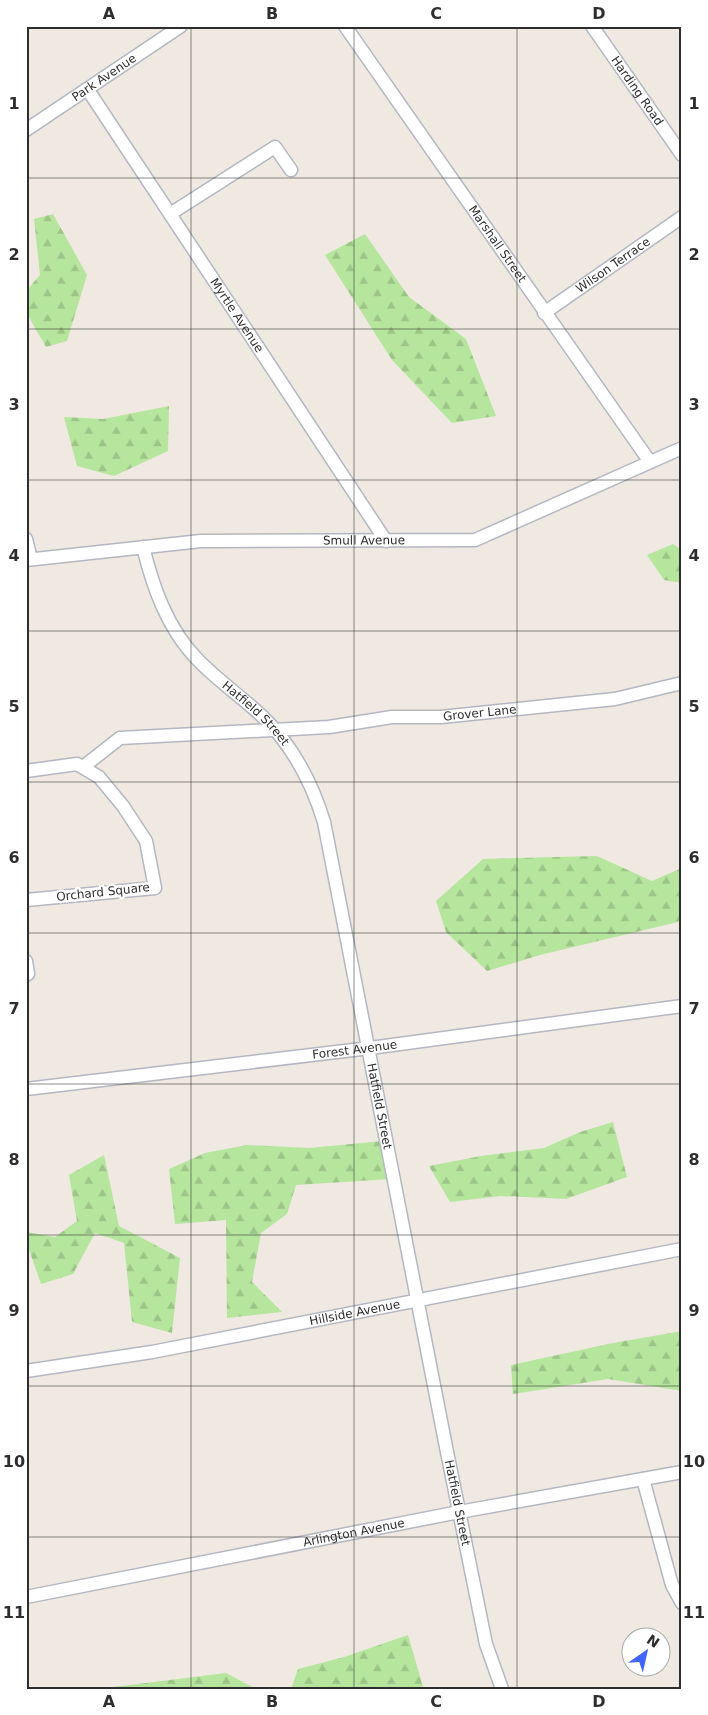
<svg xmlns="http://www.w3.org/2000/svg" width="708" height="1715" font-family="'DejaVu Sans',sans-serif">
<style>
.forest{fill:url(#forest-firs)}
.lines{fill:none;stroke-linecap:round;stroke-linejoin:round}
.minor-casing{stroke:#b4b7c1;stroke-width:15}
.minor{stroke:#fff;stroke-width:12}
.grid{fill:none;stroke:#2e2e2e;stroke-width:1;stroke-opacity:0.55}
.labels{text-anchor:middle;stroke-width:5;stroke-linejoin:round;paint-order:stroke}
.street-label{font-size:12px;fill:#2e2e2e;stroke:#fff}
.neatline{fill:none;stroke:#2e2e2e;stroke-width:2}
.grid-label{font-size:16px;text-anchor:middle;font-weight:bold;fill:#2e2e2e}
</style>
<defs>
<pattern id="forest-firs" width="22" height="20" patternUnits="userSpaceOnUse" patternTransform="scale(1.25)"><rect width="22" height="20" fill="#b6e59e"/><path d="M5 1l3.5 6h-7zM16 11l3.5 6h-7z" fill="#9dc588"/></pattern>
</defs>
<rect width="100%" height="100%" fill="#efe9e1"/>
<!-- forest -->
<path class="forest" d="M53,214L87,275L67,341L46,347L26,312V291L40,275L34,219Z
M365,234L409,297L466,339L496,416L452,423L392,360L325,255Z
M169,406L168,451L114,476L77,466L64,417L103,419Z
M673,544L682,550V583L664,580L647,555Z
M597,856L652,881L682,868V921L540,955L487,971L446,932L436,901L483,859Z
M613,1122L627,1177L566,1199L501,1196L450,1202L429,1166L481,1156L544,1148L580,1132Z
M383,1141L391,1179L296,1185L287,1214L261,1233L252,1282L282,1312L227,1318L226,1220L175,1224L169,1169L205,1153L247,1145L309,1148Z
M104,1155L119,1226L180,1258L172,1333L132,1322L124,1243L95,1233L73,1274L41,1284L26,1241V1232L55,1237L77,1221L69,1175Z
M682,1331V1391L608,1379L513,1394L511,1365L613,1343Z
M408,1635L423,1687L420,1689H291L298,1669L344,1657Z
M226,1673L256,1689H97Z"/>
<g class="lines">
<!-- minor casing -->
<g class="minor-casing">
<g id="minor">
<path id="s1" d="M345,26L650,462"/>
<path id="s2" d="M592,26L682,155"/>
<path id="s3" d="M88,90L386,541"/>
<path id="s4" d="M26,130L181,26"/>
<path d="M170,214L275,147L291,170"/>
<path id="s5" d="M544,313L682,217"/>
<path d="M26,539L31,559"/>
<path id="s6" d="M143,547C153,587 167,628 197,659C217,680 242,697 263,717C293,746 312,783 324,822L447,1452L486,1644L502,1689"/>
<path id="s7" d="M26,560L201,541L475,540L682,448"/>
<path id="s8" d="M83,767L120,738L329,727L392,717H441L615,699L682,683"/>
<path d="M26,771L77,764L99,777L123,806L146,841L155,888L26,900"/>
<path d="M26,961L28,974"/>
<path id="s9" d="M26,1089L370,1048L682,1006"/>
<path id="s10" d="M26,1371L152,1352L682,1249"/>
<path d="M643,1479L672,1585L682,1603"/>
<path id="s11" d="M26,1597L459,1512L682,1472"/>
</g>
</g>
<!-- minor -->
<use href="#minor" class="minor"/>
</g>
<!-- grid -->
<path class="grid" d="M191,26V1689M354,26V1689M517,26V1689M26,178H682M26,329H682M26,480H682M26,631H682M26,782H682M26,933H682M26,1084H682M26,1235H682M26,1386H682M26,1537H682"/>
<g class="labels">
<!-- street labels -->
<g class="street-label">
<text dy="4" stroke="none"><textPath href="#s4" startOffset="94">Park Avenue</textPath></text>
<text dy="4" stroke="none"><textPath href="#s2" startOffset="79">Harding Road</textPath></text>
<text dy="4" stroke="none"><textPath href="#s1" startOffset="266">Marshall Street</textPath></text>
<text dy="4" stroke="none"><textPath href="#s5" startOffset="84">Wilson Terrace</textPath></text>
<text dy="4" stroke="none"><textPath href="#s3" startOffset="270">Myrtle Avenue</textPath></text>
<text dy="4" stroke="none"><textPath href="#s7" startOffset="339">Smull Avenue</textPath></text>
<text dy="4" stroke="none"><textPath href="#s8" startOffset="408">Grover Lane</textPath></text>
<text dy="4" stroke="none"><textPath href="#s6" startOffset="206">Hatfield Street</textPath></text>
<text transform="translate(103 892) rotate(-6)" y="4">Orchard Square</text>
<text dy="4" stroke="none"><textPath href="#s9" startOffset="331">Forest Avenue</textPath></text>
<text dy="4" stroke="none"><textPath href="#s6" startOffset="626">Hatfield Street</textPath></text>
<text dy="4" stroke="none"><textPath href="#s10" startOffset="334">Hillside Avenue</textPath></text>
<text dy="4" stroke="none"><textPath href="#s6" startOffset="1030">Hatfield Street</textPath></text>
<text dy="4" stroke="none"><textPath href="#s11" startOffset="334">Arlington Avenue</textPath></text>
</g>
</g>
<!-- border -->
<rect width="708" height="1715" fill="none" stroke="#ffffff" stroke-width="55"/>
<!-- north arrow -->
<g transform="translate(646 1652) rotate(34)"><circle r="24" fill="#ffffff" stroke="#ababab"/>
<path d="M0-4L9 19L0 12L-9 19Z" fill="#4264fb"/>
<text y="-8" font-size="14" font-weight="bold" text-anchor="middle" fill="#2e2e2e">N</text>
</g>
<rect x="28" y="28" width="652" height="1660" class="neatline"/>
<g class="grid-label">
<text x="109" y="19">A</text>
<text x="272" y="19">B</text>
<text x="436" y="19">C</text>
<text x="599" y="19">D</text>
<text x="14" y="109">1</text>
<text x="694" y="109">1</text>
<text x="14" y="260">2</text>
<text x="694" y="260">2</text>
<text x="14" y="410">3</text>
<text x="694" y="410">3</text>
<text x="14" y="561">4</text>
<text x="694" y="561">4</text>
<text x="14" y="712">5</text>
<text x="694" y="712">5</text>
<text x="14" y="863">6</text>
<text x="694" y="863">6</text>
<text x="14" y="1014">7</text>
<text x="694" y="1014">7</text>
<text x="14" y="1165">8</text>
<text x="694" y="1165">8</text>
<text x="14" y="1316">9</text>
<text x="694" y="1316">9</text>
<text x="14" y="1467">10</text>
<text x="694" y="1467">10</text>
<text x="14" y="1618">11</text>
<text x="694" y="1618">11</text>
<text x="109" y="1707">A</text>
<text x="272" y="1707">B</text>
<text x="436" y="1707">C</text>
<text x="599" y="1707">D</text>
</g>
</svg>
